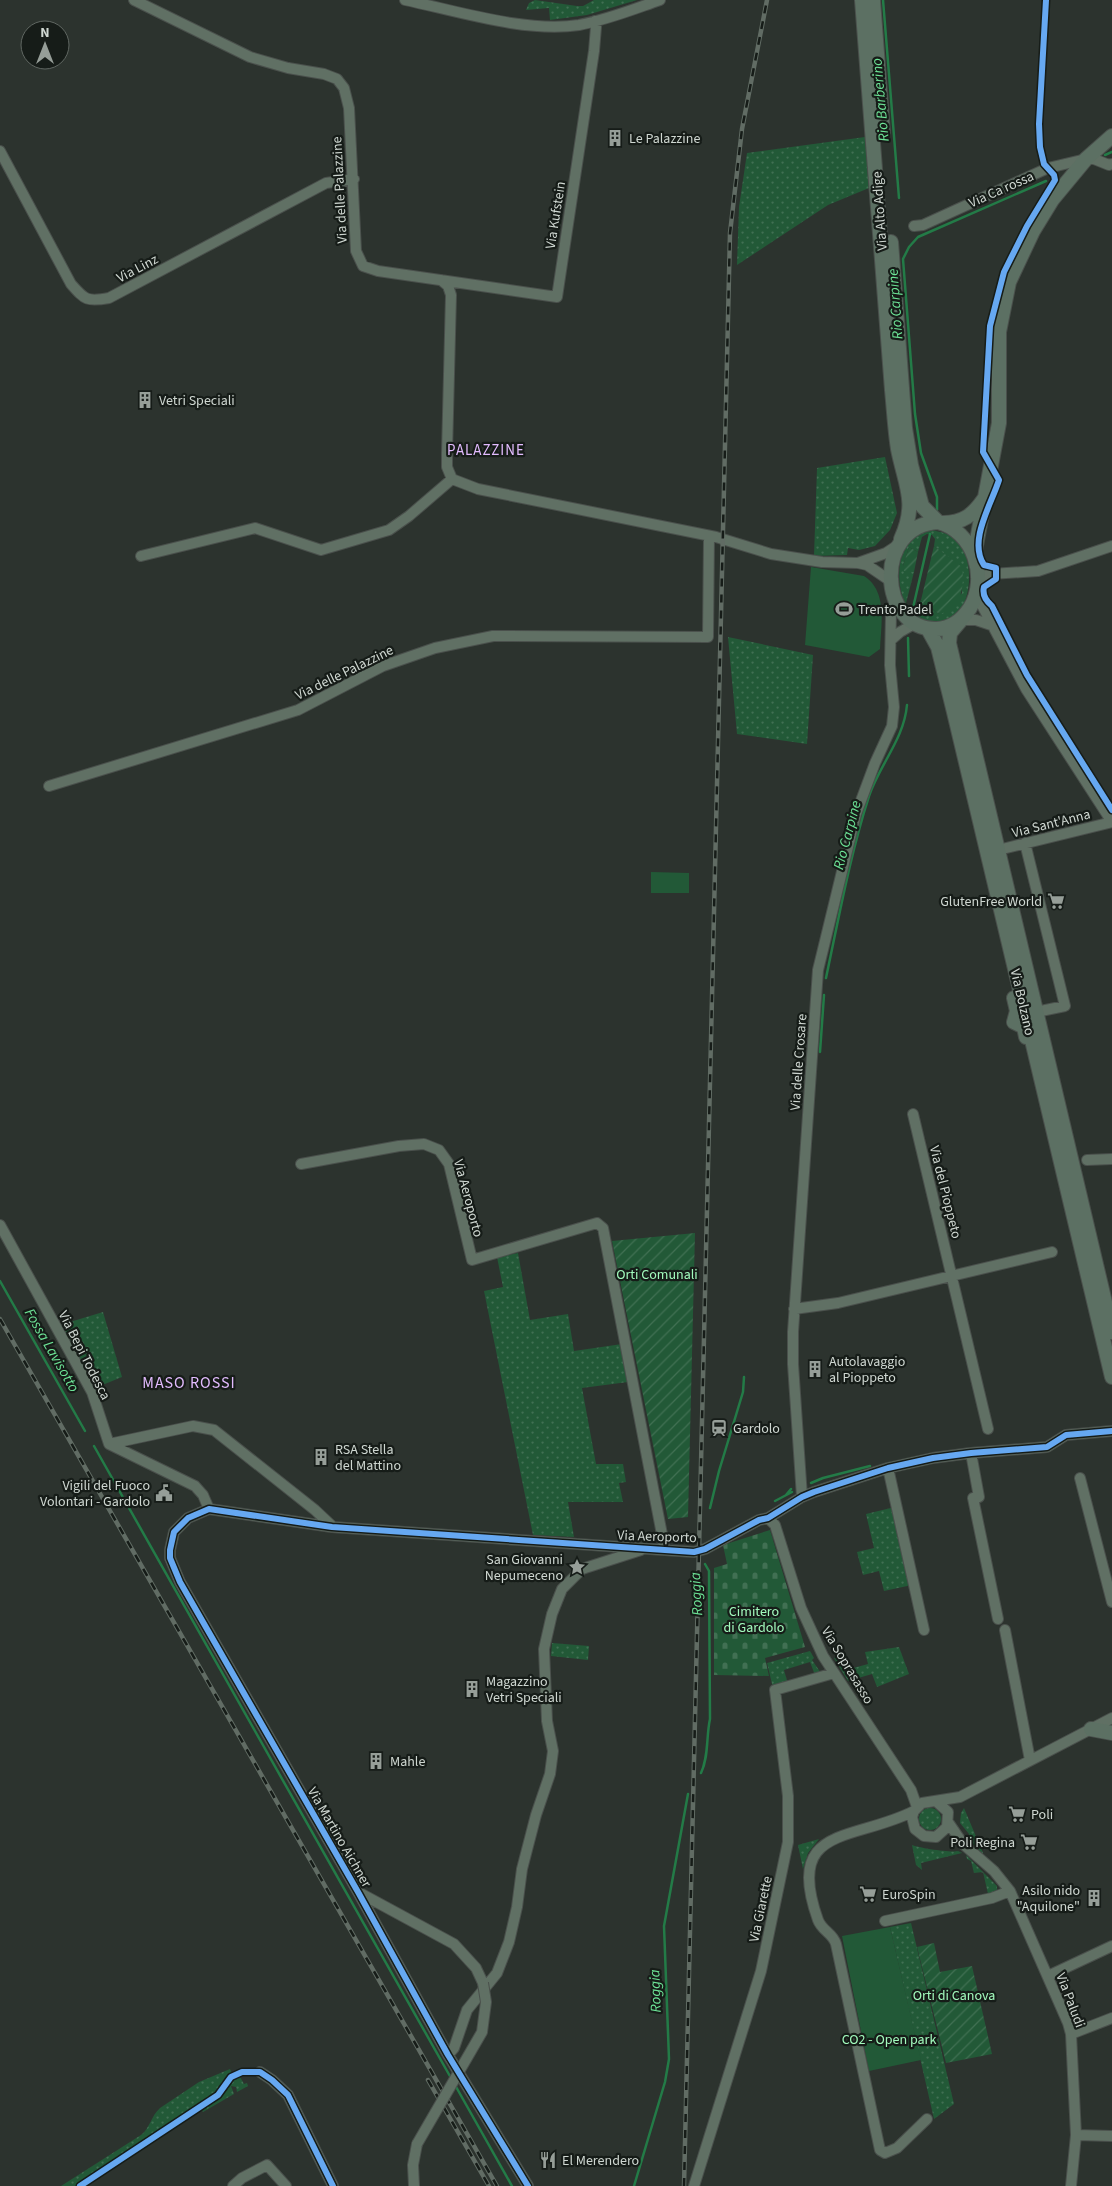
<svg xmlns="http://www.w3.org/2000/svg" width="1112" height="2186" font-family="'Source Sans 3',sans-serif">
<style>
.grass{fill:url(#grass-dots);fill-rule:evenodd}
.cemetery{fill:url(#cemetery-stones)}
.park{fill:#225937}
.garden{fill:url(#garden-furrows)}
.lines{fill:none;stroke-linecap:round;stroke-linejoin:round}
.stream{stroke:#237b47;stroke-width:2.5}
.minor-casing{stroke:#4a504c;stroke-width:12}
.major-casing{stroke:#4a504c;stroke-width:16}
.minor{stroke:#607064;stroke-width:10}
.major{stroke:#5c7063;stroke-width:14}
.rail-casing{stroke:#616c64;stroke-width:4.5}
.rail{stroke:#161c18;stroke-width:2.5;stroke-dasharray:8;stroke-linecap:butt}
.minor-bridge-casing{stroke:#4a504c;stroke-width:12;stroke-linecap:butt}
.minor-bridge{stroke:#607064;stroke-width:10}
.cycleway-casing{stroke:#161c18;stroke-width:9}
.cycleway{stroke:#66a8f1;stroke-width:6}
.labels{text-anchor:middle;stroke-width:4.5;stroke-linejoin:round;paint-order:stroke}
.poi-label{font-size:14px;fill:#cfd7d1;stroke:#161c18;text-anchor:start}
.street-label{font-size:14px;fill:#cfd7d1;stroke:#161c18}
.park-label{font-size:14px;fill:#a2fbbd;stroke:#161c18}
.water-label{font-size:15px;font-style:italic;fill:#6de396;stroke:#161c18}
.neighbourhood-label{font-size:15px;letter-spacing:1px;fill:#e2bbfe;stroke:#161c18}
.quarter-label{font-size:16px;letter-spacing:1px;fill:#e2bbfe;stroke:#161c18}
</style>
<defs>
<pattern id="grass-dots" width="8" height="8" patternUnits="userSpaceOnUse" patternTransform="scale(1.25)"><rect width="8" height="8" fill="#225937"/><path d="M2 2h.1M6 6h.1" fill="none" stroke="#417053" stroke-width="1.8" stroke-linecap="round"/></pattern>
<pattern id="cemetery-stones" width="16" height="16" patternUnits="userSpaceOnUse" patternTransform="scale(1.25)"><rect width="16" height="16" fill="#225937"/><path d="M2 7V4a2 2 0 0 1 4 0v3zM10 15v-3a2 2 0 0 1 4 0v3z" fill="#417053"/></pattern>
<pattern id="garden-furrows" width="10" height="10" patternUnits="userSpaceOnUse" patternTransform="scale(1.25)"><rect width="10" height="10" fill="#225937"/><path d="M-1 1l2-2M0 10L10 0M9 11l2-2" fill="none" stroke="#417053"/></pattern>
</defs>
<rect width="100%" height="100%" fill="#2c332e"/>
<!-- grass -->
<path class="grass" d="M535,0L577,6H583L594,0H637L587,15L550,20L549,8L526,10L529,3Z
M865,137L869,188L828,205L737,265L739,207L747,153Z
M885,457L897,513L890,530L875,546L859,550L848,548L847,555L814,556L817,468Z
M932,530C940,532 948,533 954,538C970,550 972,580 966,598C964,607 956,617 946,620C901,636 888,570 909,541C914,534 924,532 932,530ZM927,534L932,535L935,539L934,546L962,568V593L939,614L921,600L916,608H910L906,603L914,572L903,566L909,547L918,552L922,537Z
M728,637L813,655L807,744L737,734Z
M518,1253L530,1320L568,1314L574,1351L622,1344L628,1382L582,1388L596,1464H623L626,1482L619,1483L623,1502H568L574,1537L533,1535L484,1291L503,1287L497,1257Z
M103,1312L122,1377L95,1388L60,1325Z
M895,1507L912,1585L884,1591L879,1571L863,1575L857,1552L874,1548L866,1514Z
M552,1643L589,1646L588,1660L551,1656Z
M899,1647L909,1674L877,1687L872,1674L848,1681L834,1658L842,1656L846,1670L868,1664L865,1652Z
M810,1651L814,1658L812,1660L821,1673L815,1675L810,1662L784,1670L788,1684L773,1688L767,1663Z
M919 1819a11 11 0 1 1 22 0a11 11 0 1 1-22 0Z
M964,1808L983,1853V1854L969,1840V1834L960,1823L961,1813Z
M819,1839L808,1853L803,1869L798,1845Z
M912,1845C919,1848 952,1853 958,1851L962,1853L921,1863L922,1870L916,1865Z
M966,1855L997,1886V1890L988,1894L983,1872L974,1873L971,1861L967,1859Z
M911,1923L954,2104L934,2119L890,1927Z
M230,2069L232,2074L217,2095L78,2186H61L141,2135C150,2128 151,2116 160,2108L199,2082Z
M239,2075L244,2084L247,2083L248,2086L237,2092L236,2087L231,2086L234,2094L203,2112L201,2109L219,2097L230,2081Z"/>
<!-- cemetery -->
<path class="cemetery" d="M770,1530L805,1647L765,1658L769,1676L714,1675V1568L727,1564L723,1545Z"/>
<!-- park -->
<path class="park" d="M811,567L864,576C888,591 881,625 880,649L869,657L805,645Z
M651,872L689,873V893H651Z
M890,1927L921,2060L869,2071L842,1936Z"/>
<!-- garden -->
<path class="garden" d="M934,546L962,567C965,586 961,611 939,614L921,600Z
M909,547L918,552L914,572L904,571L903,566Z
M695,1233L688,1517L668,1519L612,1241Z
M934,1943L940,1972L972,1966L992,2054L946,2063L917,1947Z"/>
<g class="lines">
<!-- stream -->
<path class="stream" d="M883,0L899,198
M1105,155L1112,152
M937,510V497L921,453L915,414L903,259L909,247L918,237L1046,181
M913,608L930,534
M908,638L909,676
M826,978C839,917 850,855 869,796C880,764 904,739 907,705
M820,1052L824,995
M0,1281L85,1431
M94,1446L451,2078
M811,1483L823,1478L870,1466
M786,1495L791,1489
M775,1501L792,1492
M710,1508L719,1471L743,1392L744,1377
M701,1773C709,1756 706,1737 710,1719L709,1571L705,1564
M455,2085L512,2186
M634,2186L665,2082L669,2059L664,1926L688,1794"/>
<!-- minor casing -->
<g class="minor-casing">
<path id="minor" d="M134,0L250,57L288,68L324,74L337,79L344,88L349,108L356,251L363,266L378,271L557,297L594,51L596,27L595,21
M405,0C457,11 526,33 579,25C607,20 634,9 660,0
M0,151L71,284C85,300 87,302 109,298L326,183L354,179
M914,226L923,225L1048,168L1086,159H1094L1109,165L1112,164
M441,280L448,286L451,295L447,453V467L452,479L478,489L716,537L771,554L822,562L858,563L867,565L892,582
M141,556L255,528L321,550L389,530L409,516L452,479
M858,563L886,553L898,545
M977,578L991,574L1038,571L1112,546
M976,594L1026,689L1112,822
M961,620H976L994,626
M891,640L900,632L914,624
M49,786L298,710L383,666L435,648L493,636L708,637L709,536
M1025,843L1065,1006L1036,1012
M998,850L1112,822
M913,1114L988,1429
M1087,1160L1112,1159
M301,1164L399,1146L424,1144L439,1150L449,1164L472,1260L597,1223L603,1228L665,1550
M0,1225L92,1392L109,1444L195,1486L203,1495L209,1509
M794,1309L838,1303L1052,1252
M109,1444L193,1426L214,1430L315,1510L332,1526
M971,1453L979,1497L973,1498L998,1619
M888,1468L924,1630
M1080,1478L1112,1602
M802,1497L793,1364V1332L818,970L856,814L875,763L892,726L894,707L890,665L891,613L895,600
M768,1518L775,1525L801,1608L823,1656L911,1790L917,1807
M1005,1630L1030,1760
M937,1802L948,1812L947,1827L936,1837L924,1836L915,1829L912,1817L914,1811L922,1803L960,1797L1112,1718
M914,1811C853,1842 784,1824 818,1920C822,1931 833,1933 836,1944L880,2150L885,2153L897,2148L927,2119
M948,1822L963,1844L994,1871L1010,1891L1068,2023L1071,2034L1076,2135L1071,2186
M358,1892L454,1944L476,1968L483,1983
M885,1921L992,1898L1010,1891
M1048,1976L1112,1946
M1071,2034L1112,2018
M448,2055L454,2048L467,2010L497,1973L509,1942L517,1907L522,1869L536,1815L550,1774L553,1751L547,1721L544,1649L552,1614L562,1589L582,1569L641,1550
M260,2072L272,2080L288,2095L333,2186
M1076,2135L1112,2136
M233,2186L242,2178L267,2165L286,2186
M414,2186L413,2165L417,2144
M528,2186L448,2055L358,1892L180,1582L170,1558V1550L174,1532L188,1518L209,1509L332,1527L694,1552L705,1549L759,1520L768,1518L802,1497L814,1492L888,1468L933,1458L971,1453L1047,1447L1066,1435L1112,1431
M694,2186L761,1971L788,1842V1796L775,1690L834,1673"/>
</g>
<!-- major casing -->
<g class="major-casing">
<path id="major" d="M862,0L892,390C894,410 895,430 898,449C905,485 918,502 901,539
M873,0L883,133
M891,242L905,428L911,465L922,506L938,522
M938,522C973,531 989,577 970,608C962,620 952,629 936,629C879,630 872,526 938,522Z
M943,523C963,523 973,515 984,499
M974,556L999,423V332L1009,282L1033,231L1052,200L1086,159L1112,136
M961,620L950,633L949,643L1112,1332
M928,629L938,647L954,712L1112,1377
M1014,998L1017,1011L1014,1022L1024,1027L1026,1037
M1091,1729L1112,1733"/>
</g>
<!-- minor -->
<use href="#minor" class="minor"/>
<!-- major -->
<use href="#major" class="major"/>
<!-- rail casing -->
<g class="rail-casing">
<path id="rail" d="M0,1319L497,2186
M428,2080L489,2186
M684,2186L730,233L742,129L767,0"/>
</g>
<!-- rail -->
<use href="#rail" class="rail"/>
<!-- minor-bridge casing -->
<g class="minor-bridge-casing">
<path id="minor-bridge" d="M417,2144L482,2032L486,2002L483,1983"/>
</g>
<!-- minor-bridge -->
<use href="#minor-bridge" class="minor-bridge"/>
<!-- cycleway casing -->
<g class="cycleway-casing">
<path id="cycleway" d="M1046,0L1039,124L1040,147L1044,164L1054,175L1055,180L1027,226L1004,272L990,326L983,452L999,480C991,505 968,541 984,565L996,568V579L984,587C982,595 986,601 992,606L1027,675L1112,810
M80,2186L218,2095L231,2077L242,2072H260L272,2080L288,2095L333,2186
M528,2186L448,2055L358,1892L180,1582L170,1558V1550L174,1532L188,1518L209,1509L332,1527L694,1552L705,1549L759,1520L768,1518L802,1497L814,1492L888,1468L933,1458L971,1453L1047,1447L1066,1435L1112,1431"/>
</g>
<!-- cycleway -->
<use href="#cycleway" class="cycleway"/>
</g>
<!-- icons -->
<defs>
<g id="building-bare" transform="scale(1.35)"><path d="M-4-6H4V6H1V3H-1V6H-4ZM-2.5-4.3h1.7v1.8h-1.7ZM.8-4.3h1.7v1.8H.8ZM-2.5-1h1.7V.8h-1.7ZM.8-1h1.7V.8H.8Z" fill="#969e98" stroke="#161c18" stroke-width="2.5" paint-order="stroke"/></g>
<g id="stadium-bare" transform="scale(1.35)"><path d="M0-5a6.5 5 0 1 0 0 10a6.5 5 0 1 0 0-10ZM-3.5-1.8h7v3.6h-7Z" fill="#969e98" stroke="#161c18" stroke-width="2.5" paint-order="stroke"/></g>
<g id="supermarket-bare" transform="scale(1.35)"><path d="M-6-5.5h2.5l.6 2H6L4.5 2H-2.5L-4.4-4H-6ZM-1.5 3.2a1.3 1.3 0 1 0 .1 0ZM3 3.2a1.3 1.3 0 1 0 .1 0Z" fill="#969e98" stroke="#161c18" stroke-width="2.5" paint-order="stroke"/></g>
<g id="station-bare" transform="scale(1.35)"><path d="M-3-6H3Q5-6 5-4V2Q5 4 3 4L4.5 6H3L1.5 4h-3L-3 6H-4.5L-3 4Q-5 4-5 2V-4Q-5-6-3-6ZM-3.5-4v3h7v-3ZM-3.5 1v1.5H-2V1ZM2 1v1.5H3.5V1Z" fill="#969e98" stroke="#161c18" stroke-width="2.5" paint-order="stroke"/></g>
<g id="civic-bare" transform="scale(1.35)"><path d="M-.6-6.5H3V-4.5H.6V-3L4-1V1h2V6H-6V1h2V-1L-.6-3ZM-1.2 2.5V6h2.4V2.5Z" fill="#969e98" stroke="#161c18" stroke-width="2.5" paint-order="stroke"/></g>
<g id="sight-bare" transform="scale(1.35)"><path d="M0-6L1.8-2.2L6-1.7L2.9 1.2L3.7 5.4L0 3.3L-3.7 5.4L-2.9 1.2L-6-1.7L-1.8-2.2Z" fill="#969e98" stroke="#161c18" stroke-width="2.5" paint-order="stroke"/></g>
<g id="restaurant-bare" transform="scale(1.35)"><path d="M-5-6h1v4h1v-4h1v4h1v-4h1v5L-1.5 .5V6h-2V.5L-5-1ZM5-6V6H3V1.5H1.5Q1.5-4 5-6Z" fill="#969e98" stroke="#161c18" stroke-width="2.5" paint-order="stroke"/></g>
</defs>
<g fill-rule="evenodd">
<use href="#building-bare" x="615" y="138"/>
<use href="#building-bare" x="145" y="400"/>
<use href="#stadium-bare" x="844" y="609"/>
<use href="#supermarket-bare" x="1056" y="901"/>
<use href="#building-bare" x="815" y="1369"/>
<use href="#station-bare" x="719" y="1428"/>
<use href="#building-bare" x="321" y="1457"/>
<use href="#civic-bare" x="164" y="1493"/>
<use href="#sight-bare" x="577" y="1567"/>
<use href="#building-bare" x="472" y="1689"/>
<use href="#building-bare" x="376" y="1761"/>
<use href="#supermarket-bare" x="1017" y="1814"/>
<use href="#supermarket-bare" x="1029" y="1842"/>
<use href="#supermarket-bare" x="868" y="1894"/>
<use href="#building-bare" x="1094" y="1898"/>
<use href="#restaurant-bare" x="548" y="2160"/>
</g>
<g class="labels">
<!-- poi labels -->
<g class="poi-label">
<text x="629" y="143">Le Palazzine</text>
<text x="159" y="405">Vetri Speciali</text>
<text x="858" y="614">Trento Padel</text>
<text x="1042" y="906" text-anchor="end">GlutenFree World</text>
<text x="829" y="1366">Autolavaggio<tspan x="829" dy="16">al Pioppeto</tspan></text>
<text x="733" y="1433">Gardolo</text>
<text x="335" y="1454">RSA Stella<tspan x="335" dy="16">del Mattino</tspan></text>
<text x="150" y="1490" text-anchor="end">Vigili del Fuoco<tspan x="150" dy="16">Volontari - Gardolo</tspan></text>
<text x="563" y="1564" text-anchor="end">San Giovanni<tspan x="563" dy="16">Nepumeceno</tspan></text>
<text x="486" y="1686">Magazzino<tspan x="486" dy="16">Vetri Speciali</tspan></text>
<text x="390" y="1766">Mahle</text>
<text x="1031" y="1819">Poli</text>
<text x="1015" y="1847" text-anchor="end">Poli Regina</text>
<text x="1080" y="1895" text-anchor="end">Asilo nido<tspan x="1080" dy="16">"Aquilone"</tspan></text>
<text x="882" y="1899">EuroSpin</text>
<text x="562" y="2165">El Merendero</text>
</g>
<!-- street labels -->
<g class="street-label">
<text transform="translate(1001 189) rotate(-24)" y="5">Via Ca rossa</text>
<text transform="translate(339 190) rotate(-93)" y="5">Via delle Palazzine</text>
<text transform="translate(879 211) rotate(-94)" y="5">Via Alto Adige</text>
<text transform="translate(555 215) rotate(-81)" y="5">Via Kufstein</text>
<text transform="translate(137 268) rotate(-28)" y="5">Via Linz</text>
<text transform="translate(344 672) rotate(-26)" y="5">Via delle Palazzine</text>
<text transform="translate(1051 823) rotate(-14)" y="5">Via Sant'Anna</text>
<text transform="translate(1023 1002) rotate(77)" y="5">Via Bolzano</text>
<text transform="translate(798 1062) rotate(-86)" y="5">Via delle Crosare</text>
<text transform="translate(946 1192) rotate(76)" y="5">Via del Pioppeto</text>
<text transform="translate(469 1198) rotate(75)" y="5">Via Aeroporto</text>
<text transform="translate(85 1355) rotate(63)" y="5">Via Bepi Todesca</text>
<text transform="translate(657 1536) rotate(2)" y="5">Via Aeroporto</text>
<text transform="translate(848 1665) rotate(59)" y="5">Via Soprasasso</text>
<text transform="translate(340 1837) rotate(60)" y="5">Via Martino Aichner</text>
<text transform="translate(760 1909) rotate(-78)" y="5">Via Giarette</text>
<text transform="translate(1071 2000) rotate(69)" y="5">Via Paludi</text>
</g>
<!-- park labels -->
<g class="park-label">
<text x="657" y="1279">Orti Comunali</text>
<text x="754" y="1616">Cimitero<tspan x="754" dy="16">di Gardolo</tspan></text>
<text x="954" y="2000">Orti di Canova</text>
<text x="889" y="2044">CO2 - Open park</text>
</g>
<!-- water labels -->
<g class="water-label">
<text transform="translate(880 100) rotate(-95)" y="5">Rio Barberino</text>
<text transform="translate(895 304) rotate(-94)" y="5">Rio Carpine</text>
<text transform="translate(847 835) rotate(-75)" y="5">Rio Carpine</text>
<text transform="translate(52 1350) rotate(60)" y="5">Fossa Lavisotto</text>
<text transform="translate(696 1594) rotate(-93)" y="5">Roggia</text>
<text transform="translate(655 1991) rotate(-92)" y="5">Roggia</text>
</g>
<!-- neighbourhood labels -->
<g class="neighbourhood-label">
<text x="486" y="455">PALAZZINE</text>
</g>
<!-- quarter labels -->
<g class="quarter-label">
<text x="189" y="1388">MASO ROSSI</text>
</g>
</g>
<!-- north arrow -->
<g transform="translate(45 45)"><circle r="24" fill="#161c18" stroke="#606762"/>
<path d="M0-4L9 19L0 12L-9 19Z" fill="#969e98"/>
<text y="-8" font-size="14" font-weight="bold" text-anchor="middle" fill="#cfd7d1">N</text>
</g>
</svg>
